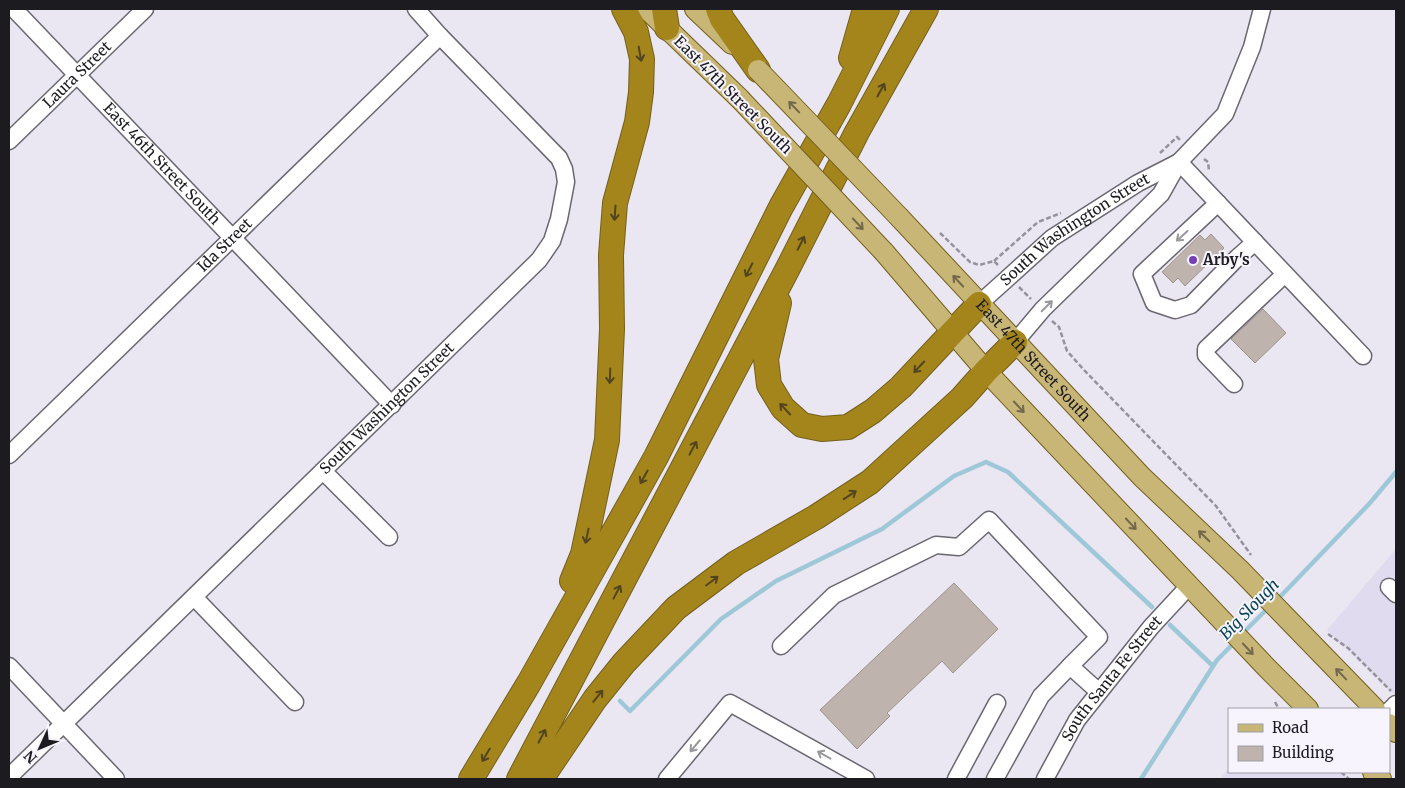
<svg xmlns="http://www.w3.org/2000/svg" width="1405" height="788" font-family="Merriweather,serif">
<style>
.built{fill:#e0dbee}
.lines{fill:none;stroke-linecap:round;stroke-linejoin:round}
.stream{stroke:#9ec8d7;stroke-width:4.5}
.building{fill:#bfb3ad;stroke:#9e928c}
.minor-casing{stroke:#6a6771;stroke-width:19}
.major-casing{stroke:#74601d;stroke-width:22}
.highway-casing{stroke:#74601d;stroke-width:26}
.path{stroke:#95929b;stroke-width:2.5;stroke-dasharray:5 2.5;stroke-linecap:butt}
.minor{stroke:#fff;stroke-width:16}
.major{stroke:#c8b677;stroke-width:20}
.highway{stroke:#a4851c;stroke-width:24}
.major-bridge-casing{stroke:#74601d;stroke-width:22;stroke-linecap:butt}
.major-bridge{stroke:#c8b677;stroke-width:20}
.oneway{stroke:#52451e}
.oneway2{stroke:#72684b}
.oneway3{stroke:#99989a}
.poi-dot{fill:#773fb6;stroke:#f7f4fe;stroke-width:2}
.labels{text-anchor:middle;stroke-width:4;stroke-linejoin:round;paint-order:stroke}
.street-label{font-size:15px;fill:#1c1b1f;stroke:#f7f4fe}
.poi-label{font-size:15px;font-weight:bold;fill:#1c1b1f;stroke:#f7f4fe;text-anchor:start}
.water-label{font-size:16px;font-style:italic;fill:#064554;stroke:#f7f4fe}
</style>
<rect width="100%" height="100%" fill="#eae6f2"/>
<!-- built -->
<path class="built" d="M1396,549V696L1327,630Z
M1229,768V772H1342L1349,779H1220Z"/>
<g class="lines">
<!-- stream -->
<path class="stream" d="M1277,600L1369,504L1396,472
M1170,625L1213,666
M1243,633L1269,607
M620,701L630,711L721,619L776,581L882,529L954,476L986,462L1008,472L1152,607
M1141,779L1217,660L1234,643"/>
</g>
<!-- building -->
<path class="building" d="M1211,234L1224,248L1185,286L1178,278L1173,283L1162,272L1200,235L1205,240Z
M1263,309L1286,333L1255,363L1231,339Z
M954,583L998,629L953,673L942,661L887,713L890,716L857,749L820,710Z"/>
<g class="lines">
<!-- minor casing -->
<g class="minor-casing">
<g id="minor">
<path id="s1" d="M14,9L392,405"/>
<path id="s2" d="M9,141L145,9"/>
<path d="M1179,162L1363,356"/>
<path d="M1218,203L1142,274L1154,303L1175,310L1191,305L1238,257L1255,242"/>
<path id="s3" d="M979,304L1009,277L1052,238L1138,183L1179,162"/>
<path d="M1015,342L1043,309L1161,194L1179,162L1225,114L1252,47L1262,9"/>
<path d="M1234,384L1206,355V349L1285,274"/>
<path id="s4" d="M9,455L440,36"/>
<path d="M323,471L389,537"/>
<path d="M1389,587L1396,594"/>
<path d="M194,597L295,702"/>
<path d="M781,646L834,595L936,545L959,547L989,520L1099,637L1070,666L1099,692"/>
<path d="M9,666L116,779"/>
<path d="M1389,711L1396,704"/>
<path id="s5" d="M9,777L539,260L552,241L559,219L566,182L564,169L559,158L440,36L416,9"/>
<path d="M667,779L730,703L866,779"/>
<path d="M956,779L997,703"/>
<path d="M995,779L1041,696L1070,666"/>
<path id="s6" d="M1045,779L1077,720L1151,627L1189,586"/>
</g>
</g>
<!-- major casing -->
<g class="major-casing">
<g id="major">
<path d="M647,9L740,99"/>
<path d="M695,9L732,44"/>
<path id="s7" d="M900,218L1142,477L1240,570L1375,709"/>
<path d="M884,252L986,371L1266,667L1308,709"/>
<path d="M1389,724L1396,732"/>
<path d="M1373,772L1381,779"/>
</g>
</g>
<!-- highway casing -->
<g class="highway-casing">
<path id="highway" d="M664,9L667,28
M718,9L722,19L758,70
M851,58L865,9
M779,303L766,359L769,385L783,408L802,425L822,429L848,427L873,411L901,387L979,304
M572,581L583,554L607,440L612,329L611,255L615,203L637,122L641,92L642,59L636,32L624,9
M471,779L529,683L656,457L781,207L839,104L887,9
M519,779L787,270L857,132L926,9
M541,779L595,699L624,663L676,608L736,563L816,517L870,482L962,398L986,371L1015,342"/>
</g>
<!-- path -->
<path class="path" d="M1160,153L1177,137L1180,140
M1204,159L1208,162L1209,171
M940,233L970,262L979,265L994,261L998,265
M994,261L1038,222L1061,213
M1019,287L1031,299
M1052,321L1059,327L1067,351L1084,370L1216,506L1251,555
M1328,634L1348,648L1391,691
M1275,702L1279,709
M1341,772L1349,779"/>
<!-- minor -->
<use href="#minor" class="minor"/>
<!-- major -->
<use href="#major" class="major"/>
<!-- highway -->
<use href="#highway" class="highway"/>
<!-- major-bridge casing -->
<g class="major-bridge-casing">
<path id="major-bridge" d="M758,70L900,218
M740,99L884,252"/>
</g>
<!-- major-bridge -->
<use href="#major-bridge" class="major-bridge"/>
</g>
<!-- one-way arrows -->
<defs><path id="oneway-shaft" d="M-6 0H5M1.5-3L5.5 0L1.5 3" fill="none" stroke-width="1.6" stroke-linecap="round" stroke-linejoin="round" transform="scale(1.25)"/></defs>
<g class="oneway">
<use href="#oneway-shaft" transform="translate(640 54) rotate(80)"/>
<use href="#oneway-shaft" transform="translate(881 90) rotate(-61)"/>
<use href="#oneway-shaft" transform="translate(615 213) rotate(94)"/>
<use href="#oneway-shaft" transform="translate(801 243) rotate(-63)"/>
<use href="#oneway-shaft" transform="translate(749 270) rotate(117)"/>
<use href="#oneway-shaft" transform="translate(919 367) rotate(133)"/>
<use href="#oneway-shaft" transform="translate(610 376) rotate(92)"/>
<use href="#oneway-shaft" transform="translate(785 409) rotate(-133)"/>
<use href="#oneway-shaft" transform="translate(693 448) rotate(-62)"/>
<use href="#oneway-shaft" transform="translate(644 477) rotate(119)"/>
<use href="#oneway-shaft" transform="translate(850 495) rotate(-33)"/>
<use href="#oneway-shaft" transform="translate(587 536) rotate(102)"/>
<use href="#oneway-shaft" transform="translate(712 581) rotate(-37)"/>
<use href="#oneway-shaft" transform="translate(617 592) rotate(-62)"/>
<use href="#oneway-shaft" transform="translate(598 696) rotate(-51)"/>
<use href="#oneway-shaft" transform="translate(542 736) rotate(-62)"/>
<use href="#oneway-shaft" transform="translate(486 755) rotate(121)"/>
</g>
<g class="oneway2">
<use href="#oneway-shaft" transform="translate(794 107) rotate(-134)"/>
<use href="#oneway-shaft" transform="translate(858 224) rotate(47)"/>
<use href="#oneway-shaft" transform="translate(958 281) rotate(-133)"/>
<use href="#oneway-shaft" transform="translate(1019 407) rotate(47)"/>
<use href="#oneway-shaft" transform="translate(1131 524) rotate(47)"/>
<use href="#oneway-shaft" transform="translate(1204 536) rotate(-136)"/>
<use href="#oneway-shaft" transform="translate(1248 649) rotate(47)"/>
<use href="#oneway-shaft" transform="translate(1341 674) rotate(-134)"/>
</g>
<g class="oneway3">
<use href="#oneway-shaft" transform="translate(1182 236) rotate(138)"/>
<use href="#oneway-shaft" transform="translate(1047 306) rotate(-45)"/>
<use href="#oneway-shaft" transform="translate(695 746) rotate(130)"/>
<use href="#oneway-shaft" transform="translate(824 755) rotate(-151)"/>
</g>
<!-- markers -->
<circle class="poi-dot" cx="1193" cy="260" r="5"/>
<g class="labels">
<!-- street labels -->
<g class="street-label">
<text dy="5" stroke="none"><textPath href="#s2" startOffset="95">Laura Street</textPath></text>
<text transform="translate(733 95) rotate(45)" y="5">East 47th Street South</text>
<text dy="5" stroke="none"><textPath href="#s1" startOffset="214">East 46th Street South</textPath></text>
<text dy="5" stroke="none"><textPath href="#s3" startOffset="122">South Washington Street</textPath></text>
<text dy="5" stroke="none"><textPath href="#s4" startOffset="301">Ida Street</textPath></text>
<text dy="5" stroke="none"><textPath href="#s7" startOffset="195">East 47th Street South</textPath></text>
<text dy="5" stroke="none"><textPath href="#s5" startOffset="528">South Washington Street</textPath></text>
<text dy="5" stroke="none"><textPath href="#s6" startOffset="121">South Santa Fe Street</textPath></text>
</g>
<!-- poi labels -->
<g class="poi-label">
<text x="1203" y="265">Arby's</text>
</g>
<!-- water labels -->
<g class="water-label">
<text transform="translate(1249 609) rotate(-46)" y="6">Big Slough</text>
</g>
</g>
<!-- border -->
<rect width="1405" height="788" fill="none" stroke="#1c1b1f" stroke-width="20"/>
<!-- legend -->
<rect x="1228" y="708" width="162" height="65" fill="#f7f4fe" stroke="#9f9da5"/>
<rect x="1238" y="724" width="25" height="8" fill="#c8b677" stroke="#9f9da5"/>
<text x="1272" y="733" font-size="15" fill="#1c1b1f">Road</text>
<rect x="1238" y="746" width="25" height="15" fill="#bfb3ad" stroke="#9f9da5"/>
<text x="1272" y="758" font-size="15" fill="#1c1b1f">Building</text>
<!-- north arrow -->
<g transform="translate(40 748) rotate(226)" stroke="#f7f4fe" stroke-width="4" paint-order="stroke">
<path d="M0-4L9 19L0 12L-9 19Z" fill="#1c1b1f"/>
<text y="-8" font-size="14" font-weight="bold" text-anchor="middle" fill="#1c1b1f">N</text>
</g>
</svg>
